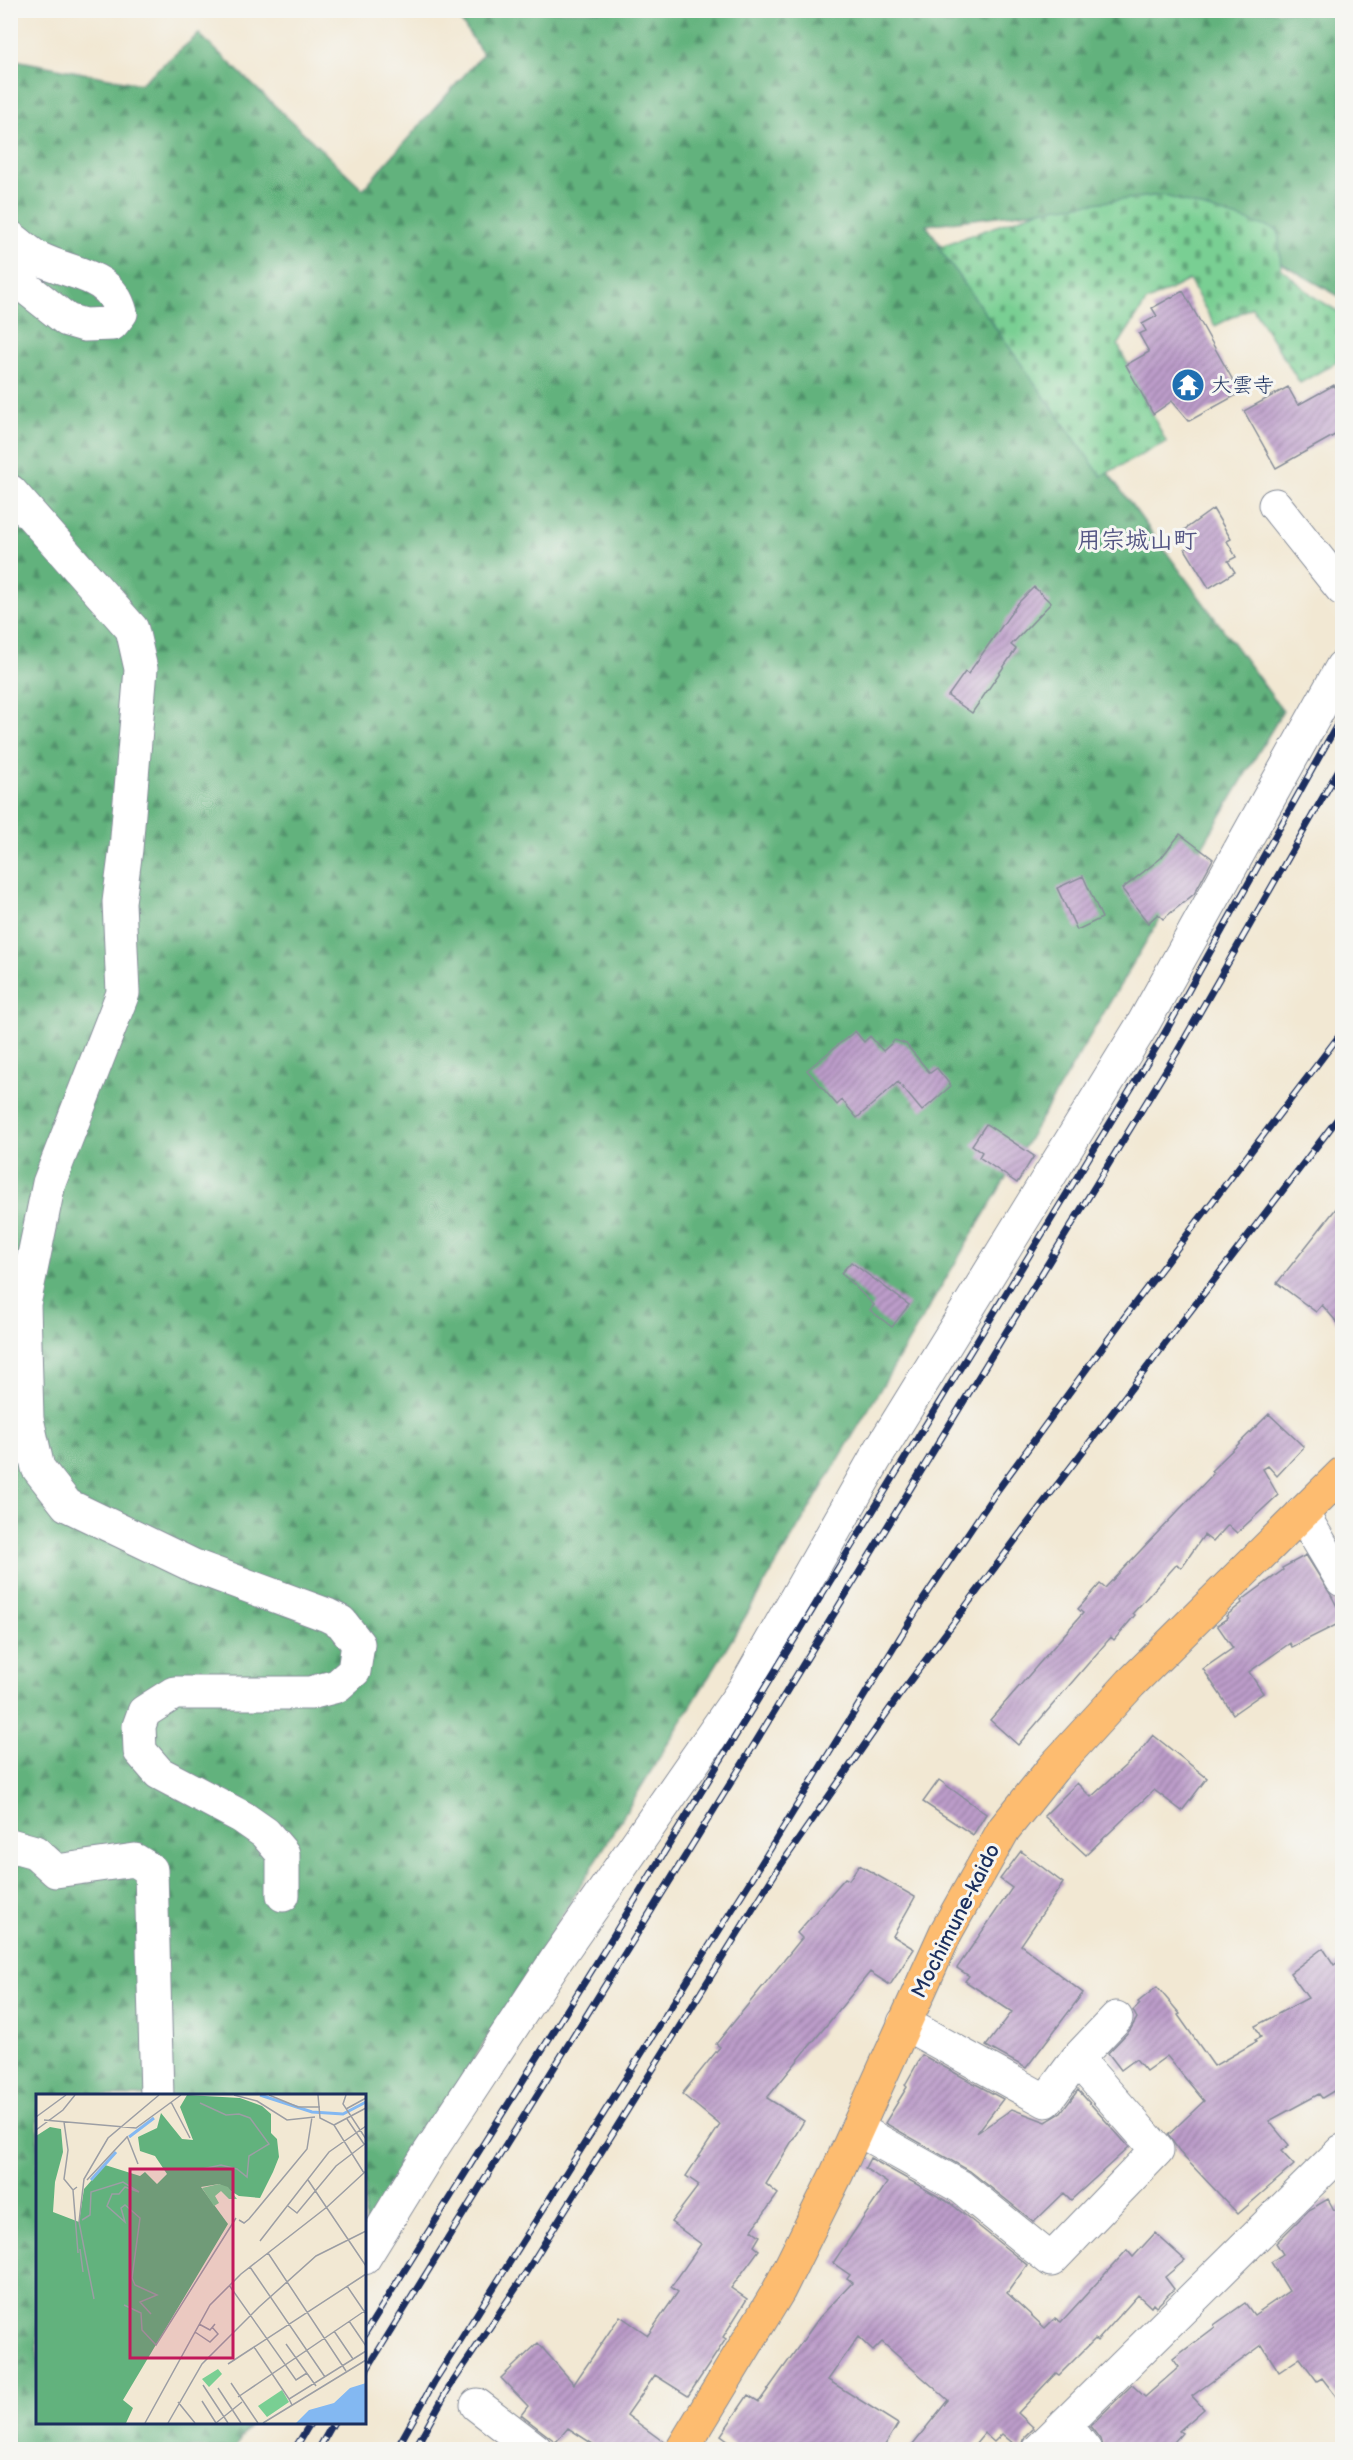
<svg xmlns="http://www.w3.org/2000/svg" width="1353" height="2460" font-family="'Balsamiq Sans','Klee One',sans-serif">
	<defs>
		<pattern id="forest-firs" width="22" height="20" patternUnits="userSpaceOnUse" patternTransform="scale(1.5)"><rect width="22" height="20" fill="#62b27d"/><path d="M5 1l3.5 6h-7zM16 11l3.5 6h-7z" fill="#50916a"/></pattern>
		<pattern id="cemetery-stones" width="16" height="16" patternUnits="userSpaceOnUse" patternTransform="scale(1.5)"><rect width="16" height="16" fill="#79cf93"/><path d="M2 7V4a2 2 0 0 1 4 0v3zM10 15v-3a2 2 0 0 1 4 0v3z" fill="#62a87b"/></pattern>
		<pattern id="building-hatch" width="6" height="6" patternUnits="userSpaceOnUse" patternTransform="scale(1.5)"><rect width="6" height="6" fill="#bc9cc9"/><path d="M-1 1l2-2M0 6l6-6M5 7l2-2" fill="none" stroke="#9880a6"/></pattern>
	</defs>
	<rect width="100%" height="100%" fill="#f6f6f2"/>
	<filter id="ink" filterUnits="userSpaceOnUse"><feTurbulence type="fractalNoise" baseFrequency=".0167" numOctaves="2"/><feDisplacementMap in="SourceGraphic" scale="12" xChannelSelector="R" yChannelSelector="G"/><feConvolveMatrix kernelMatrix="1 2 1 2 8 2 1 2 1" color-interpolation-filters="sRGB"/></filter>
	<filter id="wash" filterUnits="userSpaceOnUse"><feTurbulence type="fractalNoise" baseFrequency=".008" numOctaves="4" result="noise"/><feDisplacementMap in="SourceGraphic" scale="24" xChannelSelector="R" yChannelSelector="G"/><feGaussianBlur stdDeviation="1.35" result="paint"/><feColorMatrix in="noise" values="0 0 0 0 0 0 0 0 0 0 0 0 0 0 0 0 0 1.4 0 .05"/><feComposite in="paint" operator="in"/></filter>
	<g filter="url(#wash)">
		<rect width="100%" height="100%" fill="#f2e8d3"/>
		<!-- forest -->
		<path fill="url(#forest-firs)" stroke="#3e706e" stroke-width="1.5" d="M 454,11 L 1342,11 L 1342,298 L 1162,195 L 926,225 L 1283,711 L 732,1639 L 365,2237 L 364,2096 L 38,2096 L 38,2422 L 251,2423 L 234,2449 L 11,2449 L 10,59 L 140,84 L 199,34 L 363,189 L 483,54 Z"/>
		<!-- cemetery -->
		<path fill="url(#cemetery-stones)" stroke="#4a7f78" stroke-width="1.5" d="M 1162,195 L 1278,230 L 1281,268 L 1314,297 L 1342,314 L 1342,359 L 1300,383 L 1252,307 L 1215,326 L 1189,280 L 1146,302 L 1118,345 L 1166,442 L 1101,476 L 938,247 L 1044,209 Z"/>
		<g id="blocks">
			<!-- building -->
			<path fill="url(#building-hatch)" d="M 1183,291 L 1240,393 L 1189,421 L 1172,401 L 1153,414 L 1126,365 L 1149,352 L 1139,334 L 1146,331 L 1142,324 L 1157,316 L 1152,308 Z
				M 1334,385 L 1342,399 L 1342,431 L 1276,468 L 1244,411 L 1288,387 L 1298,405 Z
				M 1213,509 L 1231,539 L 1227,541 L 1236,557 L 1228,561 L 1235,572 L 1209,588 L 1185,549 L 1194,544 L 1184,530 Z
				M 1034,587 L 1051,603 L 1011,645 L 1016,649 L 972,713 L 948,696 L 965,672 L 968,674 L 1018,603 Z
				M 1180,834 L 1213,859 L 1194,894 L 1163,919 L 1158,914 L 1148,923 L 1122,889 L 1161,858 Z
				M 1083,876 L 1102,918 L 1077,930 L 1057,888 Z
				M 855,1031 L 864,1042 L 870,1036 L 883,1051 L 895,1040 L 906,1044 L 930,1073 L 937,1068 L 951,1086 L 922,1111 L 898,1082 L 857,1118 L 842,1100 L 837,1105 L 807,1070 Z
				M 986,1124 L 1034,1156 L 1017,1183 L 979,1157 L 982,1152 L 972,1145 Z
				M 1342,1201 L 1342,1328 L 1322,1305 L 1316,1312 L 1277,1283 Z
				M 851,1262 L 909,1305 L 892,1327 L 870,1310 L 874,1305 L 841,1273 Z
				M 1269,1414 L 1304,1447 L 1277,1476 L 1268,1466 L 1263,1469 L 1278,1495 L 1237,1533 L 1228,1525 L 1213,1542 L 1204,1535 L 1181,1568 L 1177,1564 L 1133,1613 L 1135,1615 L 1114,1640 L 1111,1637 L 1018,1745 L 990,1720 L 1083,1613 L 1078,1609 L 1100,1584 L 1105,1588 L 1214,1473 L 1211,1471 Z
				M 1306,1555 L 1331,1595 L 1342,1616 L 1342,1622 L 1292,1647 L 1290,1643 L 1249,1672 L 1263,1693 L 1233,1714 L 1203,1669 L 1233,1648 L 1217,1625 L 1228,1618 L 1226,1616 L 1242,1603 L 1241,1601 L 1283,1570 L 1282,1568 Z
				M 1153,1735 L 1207,1778 L 1182,1811 L 1154,1790 L 1086,1855 L 1044,1816 L 1077,1783 L 1091,1797 L 1137,1755 Z
				M 939,1780 L 986,1814 L 973,1835 L 923,1802 Z
				M 1021,1851 L 1063,1883 L 1021,1945 L 1083,1993 L 1026,2068 L 986,2046 L 1012,2012 L 965,1981 L 969,1976 L 957,1968 L 1012,1888 L 1000,1879 Z
				M 859,1865 L 915,1897 L 893,1936 L 914,1949 L 890,1985 L 870,1972 L 767,2098 L 804,2121 L 766,2184 L 778,2194 L 752,2230 L 760,2236 L 754,2246 L 759,2250 L 731,2288 L 747,2299 L 723,2337 L 726,2339 L 688,2396 L 655,2375 L 627,2415 L 665,2443 L 663,2450 L 602,2450 L 568,2428 L 556,2442 L 521,2415 L 528,2406 L 501,2378 L 538,2343 L 574,2384 L 620,2316 L 648,2335 L 678,2292 L 671,2287 L 701,2244 L 671,2222 L 699,2185 L 686,2176 L 720,2125 L 682,2094 L 720,2047 L 716,2044 L 802,1938 L 797,1933 L 845,1878 L 849,1880 Z
				M 1323,1948 L 1334,1965 L 1342,1959 L 1342,2086 L 1322,2098 L 1319,2094 L 1269,2121 L 1289,2145 L 1281,2151 L 1294,2165 L 1238,2214 L 1183,2156 L 1168,2135 L 1204,2101 L 1167,2056 L 1146,2071 L 1136,2059 L 1121,2070 L 1108,2053 L 1130,2030 L 1137,2018 L 1133,2011 L 1140,2004 L 1138,2002 L 1157,1987 L 1180,2014 L 1178,2015 L 1214,2066 L 1256,2042 L 1255,2040 L 1261,2037 L 1255,2026 L 1308,1998 L 1290,1973 Z
				M 922,2055 L 1003,2099 L 977,2133 L 1012,2109 L 1046,2122 L 1061,2113 L 1078,2090 L 1129,2147 L 1071,2200 L 1064,2193 L 1034,2222 L 970,2171 L 885,2123 L 907,2087 L 905,2085 Z
				M 870,2158 L 950,2203 L 1027,2265 L 1007,2293 L 1045,2328 L 1055,2318 L 1061,2322 L 1127,2250 L 1133,2257 L 1155,2233 L 1185,2260 L 1165,2277 L 1174,2289 L 1156,2307 L 1153,2304 L 1151,2307 L 1138,2295 L 1097,2341 L 1095,2339 L 1059,2375 L 1056,2373 L 1018,2413 L 1034,2428 L 1025,2437 L 1021,2450 L 1002,2434 L 994,2442 L 984,2433 L 970,2450 L 908,2450 L 948,2400 L 882,2342 L 873,2351 L 858,2337 L 828,2380 L 898,2424 L 882,2450 L 741,2450 L 721,2435 L 748,2395 L 759,2402 L 819,2318 L 852,2283 L 847,2279 L 850,2275 L 833,2263 L 887,2183 L 865,2168 Z
				M 1328,2199 L 1334,2210 L 1342,2205 L 1342,2404 L 1322,2378 L 1317,2381 L 1300,2358 L 1279,2372 L 1262,2345 L 1192,2396 L 1204,2409 L 1179,2431 L 1182,2433 L 1167,2450 L 1103,2450 L 1100,2439 L 1090,2426 L 1132,2385 L 1145,2397 L 1179,2367 L 1173,2359 L 1215,2327 L 1214,2325 L 1245,2303 L 1254,2315 L 1289,2291 L 1271,2262 L 1283,2254 L 1276,2243 L 1309,2210 Z"/>
		</g>
	</g>
	<g filter="url(#ink)">
		<use href="#blocks" fill-opacity="0" stroke="#868c98" stroke-width="1.5"/>
		<g fill="none" stroke-linecap="round" stroke-linejoin="round">
			<defs>
				<path id="minor" d="M 10,237 C 20,244 30,254 40,259 C 72,275 111,273 121,313 L 112,324 L 84,325 L 67,320 L 10,275
					M 10,491 L 132,629 L 141,669 L 126,849 L 119,902 L 123,993 L 49,1183 L 24,1304 L 27,1419 L 38,1468 L 67,1505 L 194,1566 L 327,1615 L 341,1622 L 358,1644 L 354,1671 L 337,1686 L 310,1693 L 174,1693 L 144,1712 L 139,1726 L 140,1751 L 159,1773 L 242,1817 L 265,1833 L 283,1854 L 283,1895
					M 1275,505 L 1342,589
					M 1302,1513 L 1342,1580
					M 10,1845 L 35,1852 L 56,1871 L 135,1860 L 151,1870 L 157,2096
					M 904,2023 L 1046,2101 L 1077,2059 L 1116,2018
					M 857,2129 L 961,2187 L 1051,2260 L 1157,2150 L 1077,2059
					M 364,2258 L 427,2156 L 556,1960 L 745,1688 L 875,1459 L 1143,1024 L 1342,667
					M 477,2405 L 536,2450
					M 1065,2424 L 1085,2450
					M 1039,2450 L 1342,2151"/>
				<path id="major" d="M 682,2450 L 779,2290 L 837,2173 L 946,1932 L 1004,1829 L 1053,1768 L 1131,1683 L 1342,1474"/>
			</defs>
			<!-- minor casing -->
			<use href="#minor" stroke="#868c98" stroke-width="35"/>
			<!-- major casing -->
			<use href="#major" stroke="#868c98" stroke-width="35"/>
			<!-- minor -->
			<use href="#minor" stroke="#fff" stroke-width="33"/>
			<!-- major -->
			<use href="#major" stroke="#fdbc70" stroke-width="33"/>
			<defs>
				<path id="rail" d="M 364,2335 L 607,1946 L 1162,1038 L 1342,716
					M 364,2374 L 738,1771 L 1177,1052 L 1342,764
					M 294,2450 L 311,2422
					M 318,2450 L 334,2422
					M 396,2450 L 434,2382 L 761,1864 L 923,1600 L 994,1495 L 1126,1315 L 1342,1032
					M 414,2450 L 447,2391 L 520,2282 L 776,1872 L 898,1697 L 1031,1519 L 1342,1113"/>
			</defs>
			<!-- rail casing -->
			<use href="#rail" stroke="#1b2f5e" stroke-width="7"/>
			<!-- rail -->
			<use href="#rail" stroke="#f6f6f2" stroke-width="4.5" stroke-dasharray="14" stroke-linecap="butt"/>
		</g>
	</g>
	<!-- icons -->
	<defs>
		<symbol id="temple-disc" viewBox="-11 -11 22 22"><circle r="9.5" fill="#1f6fb2" stroke="#f6f6f2"/><path d="M0-6L5-2H3V0L6.5 2.5H4V6H1.5V3h-3V6H-4V2.5H-6.5L-3 0V-2H-5Z" fill="#fff"/></symbol>
	</defs>
	<g fill-rule="evenodd">
		<use href="#temple-disc" x="1169" y="366" width="38" height="38"/>
	</g>
	<g text-anchor="middle" dominant-baseline="central" stroke-width="6" stroke-linejoin="round" paint-order="stroke">
		<!-- poi labels -->
		<g font-size="21" fill="#1b2f5e" stroke="#f6f6f2" text-anchor="start">
			<text x="1211" y="385">大雲寺</text>
		</g>
		<!-- street labels -->
		<g font-size="21" fill="#1b2f5e" stroke="#f6f6f2">
			<text transform="translate(956 1921) rotate(-63)">Mochimune-kaido</text>
		</g>
		<!-- quarter labels -->
		<g font-size="24" font-weight="bold" fill="#535583" stroke="#f6f6f2">
			<text x="1137" y="540">用宗城山町</text>
		</g>
	</g>
	<!-- overview -->
	<g transform="translate(36 2094)">
		<rect width="330" height="330" fill="#f2e8d3"/>
		<path d="M 151,1 L 204,4 L 226,12 L 235,20 L 235,39 L 241,45 L 243,63 L 237,78 L 224,104 L 203,102 L 183,90 L 165,93 L 192,130 L 87,306 L 97,314 L 90,329 L 0,329 L 0,42 L 14,33 L 25,35 L 27,58 L 19,88 L 17,118 L 43,128 L 48,95 L 69,71 L 104,82 L 109,78 L 121,90 L 131,80 L 119,62 L 104,57 L 102,43 L 121,34 L 125,19 L 146,45 L 157,46 L 144,13 Z" fill="#62b27d"/>
		<path d="M 183,90 L 192,93 L 201,105 L 193,105 L 185,97 L 179,102 L 183,109 L 178,112 L 166,94 ZM 182,275 L 186,280 L 173,293 L 166,285 Z" fill="#79cf93"/>
		<path d="M 246,296 L 253,308 L 231,323 L 222,312 Z" fill="#79cf93"/>
		<path d="M 330,289 L 330,329 L 260,329 L 273,316 L 298,309 L 314,294 Z" fill="#83b8f2"/>
		<path fill="none" stroke="#83b8f2" stroke-width="3" d="M 224,1 L 276,18 L 307,20 L 330,8M 93,43 L 118,24M 55,86 L 80,58"/>
		<path fill="none" stroke="#9c9ea4" stroke-width="1.5" d="M 198,1 L 221,7 L 251,26 L 279,23M 233,1 L 262,13 L 284,13M 282,1 L 284,24 L 298,31 L 328,79M 310,1 L 307,10 L 330,45M 135,8 L 154,44M 164,9 L 190,21 L 203,20 L 214,24 L 233,50 L 213,62 L 211,83 L 201,75 L 185,71 L 166,75M 310,15 L 330,4M 0,23 L 30,1M 311,25 L 328,50M 8,26 L 100,34 L 145,1M 28,28 L 32,56 L 28,85 L 37,96 L 41,93M 298,31 L 330,14M 0,36 L 27,16 L 39,1M 91,42 L 102,70M 51,86 L 91,43M 272,86 L 330,172M 37,96 L 42,159M 252,112 L 261,119 L 300,72 L 330,49M 46,126 L 54,121 L 55,98 L 87,88 L 103,98 L 89,93 L 83,100 L 76,100 L 71,112 L 89,128 L 85,114 L 89,111 L 104,124 L 96,184 L 99,191 L 121,201 L 104,208 L 115,220M 203,126 L 208,129 L 213,125 L 271,55 L 276,23M 224,147 L 293,58 L 330,32M 44,155 L 47,178M 232,159 L 310,277M 214,173 L 289,283M 193,191 L 260,286 L 271,279M 311,192 L 330,220M 58,205 L 43,128 L 48,85 L 72,44 L 123,1M 88,211 L 105,219 L 106,236 L 120,251 L 200,124M 313,227 L 330,252M 163,230 L 174,236 L 179,230M 298,237 L 317,265M 159,238 L 174,248 L 182,240 L 176,233M 250,250 L 280,292M 218,253 L 253,305M 192,270 L 330,180M 195,289 L 222,329M 167,291 L 192,329M 182,294 L 205,329M 202,303 L 330,216M 166,307 L 180,329M 142,308 L 159,329M 256,311 L 253,305 L 330,257M 109,329 L 174,211 L 205,180 L 291,113 L 330,77M 132,329 L 166,270 L 223,213 L 280,162 L 330,137M 180,329 L 206,308M 227,329 L 330,266"/>
		<path fill="#c2185b" fill-opacity="0.15" stroke="#c2185b" stroke-width="3" d="M 94,75 L 197,75 L 197,264 L 94,264 Z"/>
		<rect width="330" height="330" fill="none" stroke="#1b2f5e" stroke-width="3"/>
	</g>
	<!-- margin -->
	<rect width="1353" height="2460" fill="none" stroke="#f6f6f2" stroke-width="36"/>
</svg>
